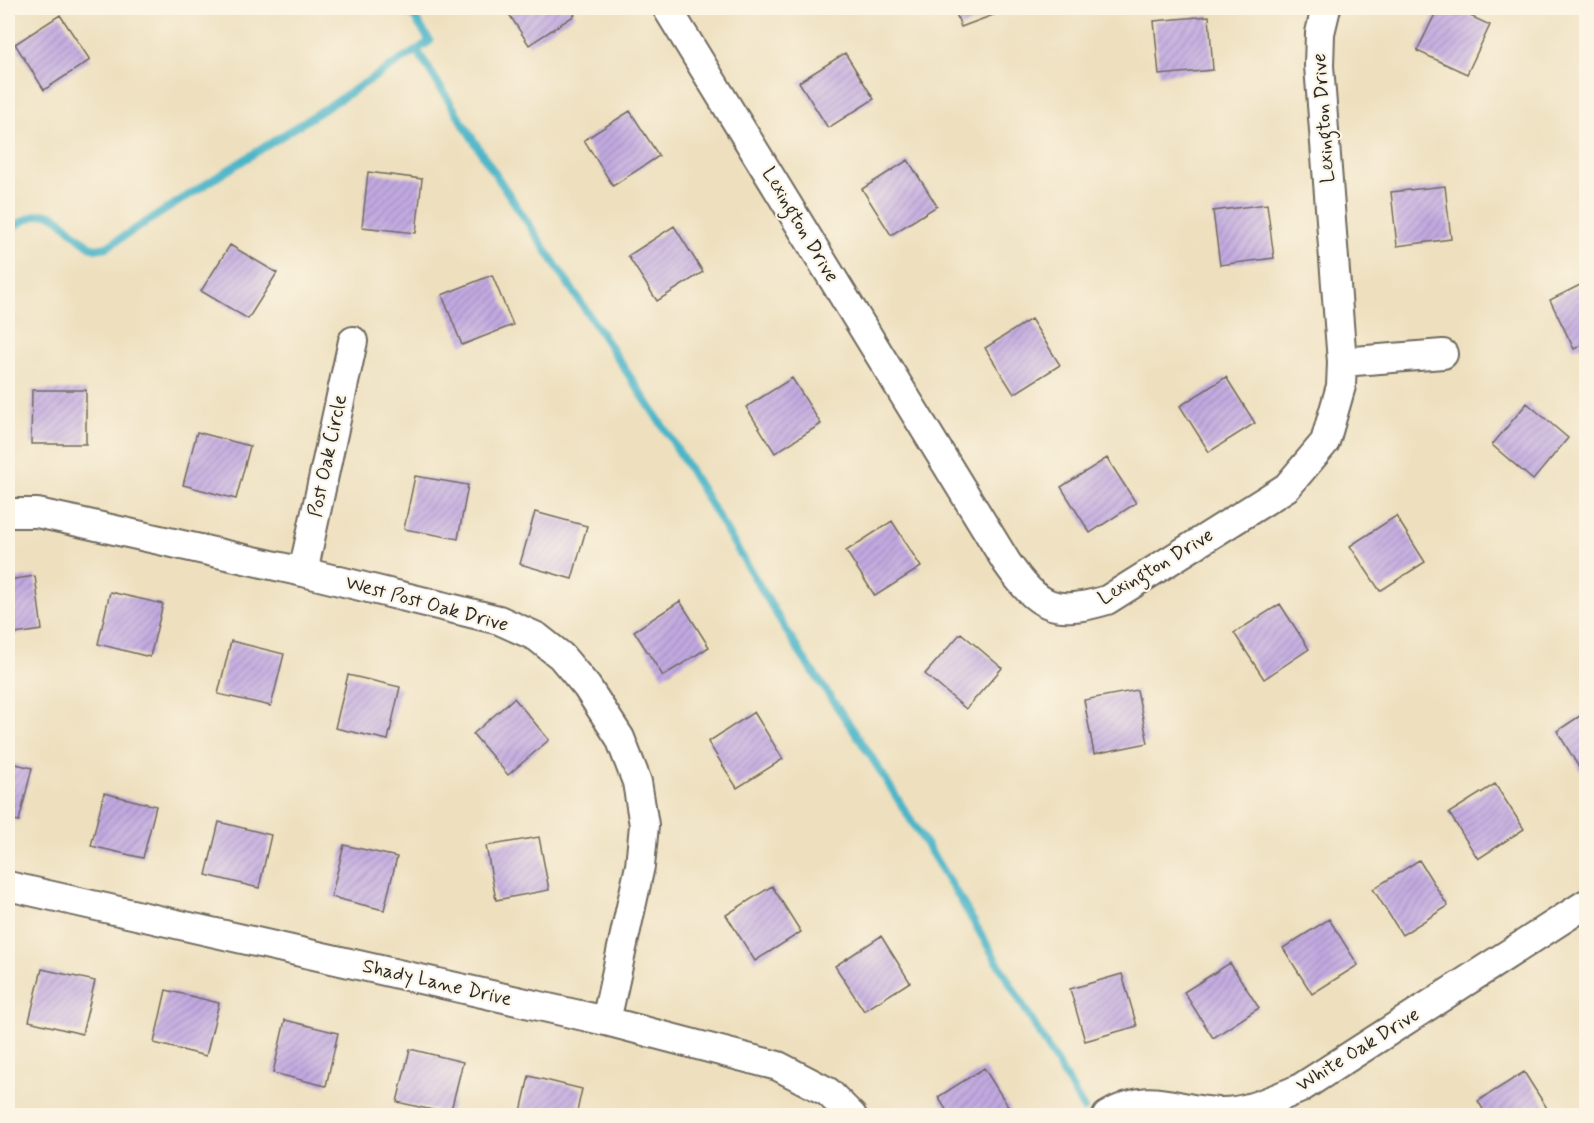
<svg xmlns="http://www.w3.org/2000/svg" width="1594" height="1123" font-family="Mynerve,sans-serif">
	<defs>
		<pattern id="building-hatch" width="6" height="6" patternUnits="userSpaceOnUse" patternTransform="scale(1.5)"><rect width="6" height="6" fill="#c2aae1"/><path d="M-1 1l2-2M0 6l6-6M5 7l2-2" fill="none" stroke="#9e8bb7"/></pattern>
	</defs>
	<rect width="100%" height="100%" fill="#fcf5e5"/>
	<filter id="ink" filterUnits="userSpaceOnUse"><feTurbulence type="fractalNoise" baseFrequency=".0167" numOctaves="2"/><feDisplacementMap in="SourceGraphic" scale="12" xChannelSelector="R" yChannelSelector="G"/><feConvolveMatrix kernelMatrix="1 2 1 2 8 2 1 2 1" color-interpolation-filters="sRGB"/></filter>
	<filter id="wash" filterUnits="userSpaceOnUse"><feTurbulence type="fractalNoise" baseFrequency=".008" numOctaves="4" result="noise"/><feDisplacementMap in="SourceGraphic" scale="24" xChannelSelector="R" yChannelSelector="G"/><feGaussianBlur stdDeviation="1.35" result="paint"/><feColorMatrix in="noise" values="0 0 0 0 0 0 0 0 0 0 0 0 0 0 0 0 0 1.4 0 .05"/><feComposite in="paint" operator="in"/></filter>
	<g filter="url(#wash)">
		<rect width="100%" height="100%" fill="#eee0bf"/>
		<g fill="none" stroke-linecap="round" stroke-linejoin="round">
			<!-- stream -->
			<path stroke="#4bb5c8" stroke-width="8" d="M 408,8 L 430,41 L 417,50 L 486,160 L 670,437 L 800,653 L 869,753 L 959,897 L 1084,1109
				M 8,230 C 63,195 53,225 95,249 L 107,247 L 417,50"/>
		</g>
		<g id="blocks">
			<!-- building -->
			<path fill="url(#building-hatch)" d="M 505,8 L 570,8 L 575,15 L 529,45 Z
				M 954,8 L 1012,8 L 961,27 Z
				M 1438,8 L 1453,8 L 1490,25 L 1467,74 L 1417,51 Z
				M 60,15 L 90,60 L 44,90 L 15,44 Z
				M 1209,16 L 1213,70 L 1159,75 L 1154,21 Z
				M 845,53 L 874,99 L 828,128 L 799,82 Z
				M 630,111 L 659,156 L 613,186 L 584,140 Z
				M 908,160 L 937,206 L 891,235 L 862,189 Z
				M 368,172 L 422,179 L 416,233 L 362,227 Z
				M 1445,186 L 1451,239 L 1397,246 L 1391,192 Z
				M 1267,204 L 1274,258 L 1220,265 L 1213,211 Z
				M 674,226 L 703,272 L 657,301 L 628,256 Z
				M 230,245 L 277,273 L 248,319 L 201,291 Z
				M 492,275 L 513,325 L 462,345 L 442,295 Z
				M 1586,282 L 1586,343 L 1574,349 L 1550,300 Z
				M 1031,319 L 1060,365 L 1014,394 L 985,348 Z
				M 1226,377 L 1255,423 L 1209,452 L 1180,406 Z
				M 792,378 L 821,424 L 775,453 L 746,407 Z
				M 32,390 L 86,390 L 86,444 L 31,444 Z
				M 1527,403 L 1568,438 L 1533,480 L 1492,445 Z
				M 197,432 L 250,446 L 236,499 L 183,485 Z
				M 1107,458 L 1136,503 L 1090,533 L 1061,487 Z
				M 415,476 L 468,485 L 458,539 L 404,529 Z
				M 535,512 L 587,526 L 572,579 L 520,564 Z
				M 1396,516 L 1425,562 L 1380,591 L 1350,546 Z
				M 892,521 L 921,567 L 875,596 L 846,551 Z
				M 35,576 L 42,630 L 8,635 L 8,580 Z
				M 110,592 L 163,604 L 150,657 L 98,644 Z
				M 680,601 L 709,647 L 663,676 L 634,631 Z
				M 1280,604 L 1309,649 L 1264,679 L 1234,633 Z
				M 961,633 L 1002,668 L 966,709 L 925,674 Z
				M 231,641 L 284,654 L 271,706 L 218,694 Z
				M 348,675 L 400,687 L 388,740 L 335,728 Z
				M 1137,690 L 1148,743 L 1094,754 L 1084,700 Z
				M 514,698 L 549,740 L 508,775 L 473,734 Z
				M 754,712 L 783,759 L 737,788 L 708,742 Z
				M 1586,712 L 1586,779 L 1557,731 Z
				M 8,762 L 32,768 L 19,821 L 8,819 Z
				M 1495,784 L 1524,829 L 1478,859 L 1449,813 Z
				M 104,793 L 156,806 L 143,858 L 91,846 Z
				M 219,822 L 271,835 L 259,888 L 206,875 Z
				M 539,837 L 549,890 L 496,900 L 486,846 Z
				M 344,845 L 397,857 L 384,910 L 331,897 Z
				M 1419,860 L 1448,906 L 1402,935 L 1373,889 Z
				M 772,886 L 801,932 L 755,961 L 726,915 Z
				M 1329,919 L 1358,965 L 1312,994 L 1283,948 Z
				M 881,936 L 910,982 L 864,1011 L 835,966 Z
				M 1230,963 L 1259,1008 L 1213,1038 L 1184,992 Z
				M 42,969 L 95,981 L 82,1034 L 29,1021 Z
				M 1122,974 L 1137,1026 L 1085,1041 L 1070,989 Z
				M 166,990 L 219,1003 L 206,1056 L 154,1043 Z
				M 285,1020 L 338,1033 L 326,1086 L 273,1073 Z
				M 410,1049 L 463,1062 L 450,1114 L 397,1102 Z
				M 984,1068 L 1013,1114 L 950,1116 L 938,1097 Z
				M 1524,1072 L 1552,1116 L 1487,1116 L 1478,1101 Z
				M 529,1076 L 582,1089 L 576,1116 L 520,1116 Z"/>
		</g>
	</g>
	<g filter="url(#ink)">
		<use href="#blocks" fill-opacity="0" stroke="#6f6a5f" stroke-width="1.5"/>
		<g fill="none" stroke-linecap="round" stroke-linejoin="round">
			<defs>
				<path id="minor" d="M 667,8 L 1007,563 C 1038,607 1054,616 1107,600 L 1287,487 L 1325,442 L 1341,386 L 1342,362 L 1319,66 L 1320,33 L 1326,8
					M 1342,362 L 1443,354
					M 8,513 L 37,513 L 79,522 L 303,572 L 499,620 L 537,637 L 561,656 L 587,687 L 620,738 L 637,782 L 644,825 L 640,866 L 606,1021
					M 303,572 L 353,341
					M 8,886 L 606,1021 L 778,1066 L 828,1092 L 852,1116
					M 1107,1116 C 1154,1088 1172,1111 1219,1112 C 1246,1113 1274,1099 1299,1089 L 1586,904"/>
			</defs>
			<!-- minor casing -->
			<use href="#minor" stroke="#6f6a5f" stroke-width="32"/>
			<!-- minor -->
			<use href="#minor" stroke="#fff" stroke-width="28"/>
		</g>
	</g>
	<g text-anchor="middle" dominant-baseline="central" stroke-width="4.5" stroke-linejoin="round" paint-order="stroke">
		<!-- street labels -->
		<g font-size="20" fill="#2b2b2b" stroke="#fcf5e5">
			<text transform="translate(1324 118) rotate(-94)">Lexington Drive</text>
			<text transform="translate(800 225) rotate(59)">Lexington Drive</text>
			<text transform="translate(328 456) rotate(-78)">Post Oak Circle</text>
			<text transform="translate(1156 567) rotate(-31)">Lexington Drive</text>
			<text transform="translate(427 604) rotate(15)">West Post Oak Drive</text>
			<text transform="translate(437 983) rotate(13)">Shady Lane Drive</text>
			<text transform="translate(1358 1050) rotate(-32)">White Oak Drive</text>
		</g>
	</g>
	<!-- margin -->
	<rect width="1594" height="1123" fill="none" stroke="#fcf5e5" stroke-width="30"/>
</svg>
